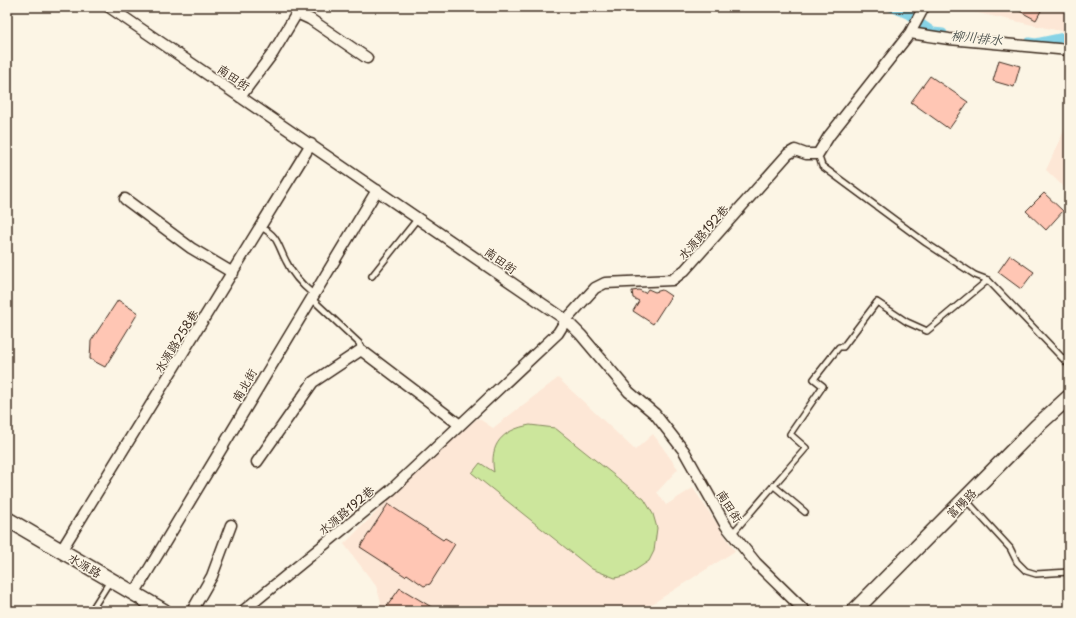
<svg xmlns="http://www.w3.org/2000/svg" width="1076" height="618" font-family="'Playpen Sans','LXGW WenKai TC',sans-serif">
	<rect width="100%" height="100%" fill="#fcf5e5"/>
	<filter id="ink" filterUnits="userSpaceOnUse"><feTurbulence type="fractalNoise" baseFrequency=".025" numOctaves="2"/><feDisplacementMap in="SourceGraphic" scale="8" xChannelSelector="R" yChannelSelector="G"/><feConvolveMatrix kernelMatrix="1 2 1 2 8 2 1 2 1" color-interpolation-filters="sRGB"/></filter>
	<g filter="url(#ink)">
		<!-- built -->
		<path fill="#fde7d6" d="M 950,7 L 1069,7 L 1069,14 L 1065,32 Z
			M 1069,120 L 1069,192 L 1046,170 Z
			M 558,378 L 635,450 L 653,434 L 678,469 L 657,492 L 666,505 L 693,488 L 735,551 L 641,611 L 377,611 L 381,602 L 376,586 L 344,544 L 433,456 L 478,418 L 493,428 Z"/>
		<!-- green -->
		<path fill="#cce69c" stroke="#84885d" d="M 530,425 L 555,428 L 644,499 L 653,514 L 657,528 L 654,551 L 649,561 L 628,575 L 615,578 L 592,569 L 472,473 L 480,463 L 494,472 C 489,444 502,430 530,425 Z"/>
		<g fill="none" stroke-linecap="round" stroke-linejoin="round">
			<!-- canal -->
			<path stroke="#87d3e6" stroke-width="9" d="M 891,7 L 909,15 L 933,32 L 943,33
				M 1029,42 L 1036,43 L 1069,36"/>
		</g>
		<!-- building -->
		<path fill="#ffc6b4" stroke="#3b2a1e" d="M 1012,7 L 1043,7 L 1036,20 Z
			M 999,60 L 1020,66 L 1014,87 L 993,81 Z
			M 930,76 L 968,102 L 949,129 L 911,102 Z
			M 1044,193 L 1063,211 L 1046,230 L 1026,211 Z
			M 1010,255 L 1034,272 L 1021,289 L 998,272 Z
			M 648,289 L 655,292 L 662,290 L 671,296 L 653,324 L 633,311 L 639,301 L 633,298 L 632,291 L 639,290 L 645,293 Z
			M 118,300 L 138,313 L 105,367 L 90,359 L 91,341 Z
			M 388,504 L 443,540 L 445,538 L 455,544 L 430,584 L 424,586 L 407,574 L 405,576 L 360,547 Z
			M 400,588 L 438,611 L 389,611 L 385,609 Z"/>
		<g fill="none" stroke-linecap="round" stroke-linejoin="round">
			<defs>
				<path id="lane" d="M 818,154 L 822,166 L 926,243 L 975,275 L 988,280 L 1069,365
					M 261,227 C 279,237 277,244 286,261 C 292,274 302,285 313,294
					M 372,276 L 418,218
					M 311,298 L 359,343 L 361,350
					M 774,486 L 805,512
					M 966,500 L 1010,548 L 1017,562 L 1026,571 L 1036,574 L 1069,572
					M 732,534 L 806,448 L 790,434 L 823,386 L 814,379 L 839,347 L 843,347 L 877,302 L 907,322 L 927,331 L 988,280
					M 91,611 L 110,581"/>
				<path id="street" d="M 109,7 L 566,320 L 581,335 L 629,392 L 655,414 L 684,451 L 726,526 L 756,563 L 805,611
					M 297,13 L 310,19 L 367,58
					M 910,33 L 949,39 L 1069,50
					M 240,97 L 273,53 L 297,13 L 295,7
					M 125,199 L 191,248 L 233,273
					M 257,462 L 313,382 L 361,350 L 460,425
					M 61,551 L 311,144
					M 134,594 L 377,190
					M 192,611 L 212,576 L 231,525
					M 243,611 L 391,490 L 558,333 L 566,320 L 595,288 L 605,283 L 672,280 L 685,270 L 788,154 L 795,150 L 806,154 L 818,154 L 829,136 L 910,33 L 924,7"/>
				<path id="secondary" d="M 7,519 L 164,611
					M 854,611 L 1037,426 L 1069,397"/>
			</defs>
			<!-- lane casing -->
			<use href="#lane" stroke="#3b2a1e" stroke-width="8"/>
			<!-- street casing -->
			<use href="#street" stroke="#3b2a1e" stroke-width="13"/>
			<!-- secondary casing -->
			<use href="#secondary" stroke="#3b2a1e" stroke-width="17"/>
			<!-- lane -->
			<use href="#lane" stroke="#fcf5e5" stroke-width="5"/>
			<!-- street -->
			<use href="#street" stroke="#fcf5e5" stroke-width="10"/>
			<!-- secondary -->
			<use href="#secondary" stroke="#fcf5e5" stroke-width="14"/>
		</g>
	</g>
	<g text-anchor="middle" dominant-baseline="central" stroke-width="3" stroke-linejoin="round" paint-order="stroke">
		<!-- street labels -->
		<g font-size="12" fill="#3b2a1e" stroke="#fcf5e5">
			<text transform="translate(234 77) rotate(34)">南田街</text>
			<text transform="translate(703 232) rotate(-48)">水源路192巷</text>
			<text transform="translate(501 260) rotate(35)">南田街</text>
			<text transform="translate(176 341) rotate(-58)">水源路258巷</text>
			<text transform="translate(244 385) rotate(-60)">南北街</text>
			<text transform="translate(961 503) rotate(-45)">富陽路</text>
			<text transform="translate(730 506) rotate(58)">南田街</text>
			<text transform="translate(346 510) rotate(-40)">水源路192巷</text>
			<text transform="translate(85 565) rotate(30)">水源路</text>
		</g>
		<!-- water labels -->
		<g font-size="13" font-style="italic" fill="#4e5450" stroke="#fcf5e5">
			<text transform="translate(977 37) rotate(6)">柳川排水</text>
		</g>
	</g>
	<!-- margin -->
	<rect width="1076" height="618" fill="none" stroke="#fcf5e5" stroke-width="24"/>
	<rect x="12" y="12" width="1052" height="594" fill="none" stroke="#3b2a1e" stroke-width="1.5" filter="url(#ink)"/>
</svg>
